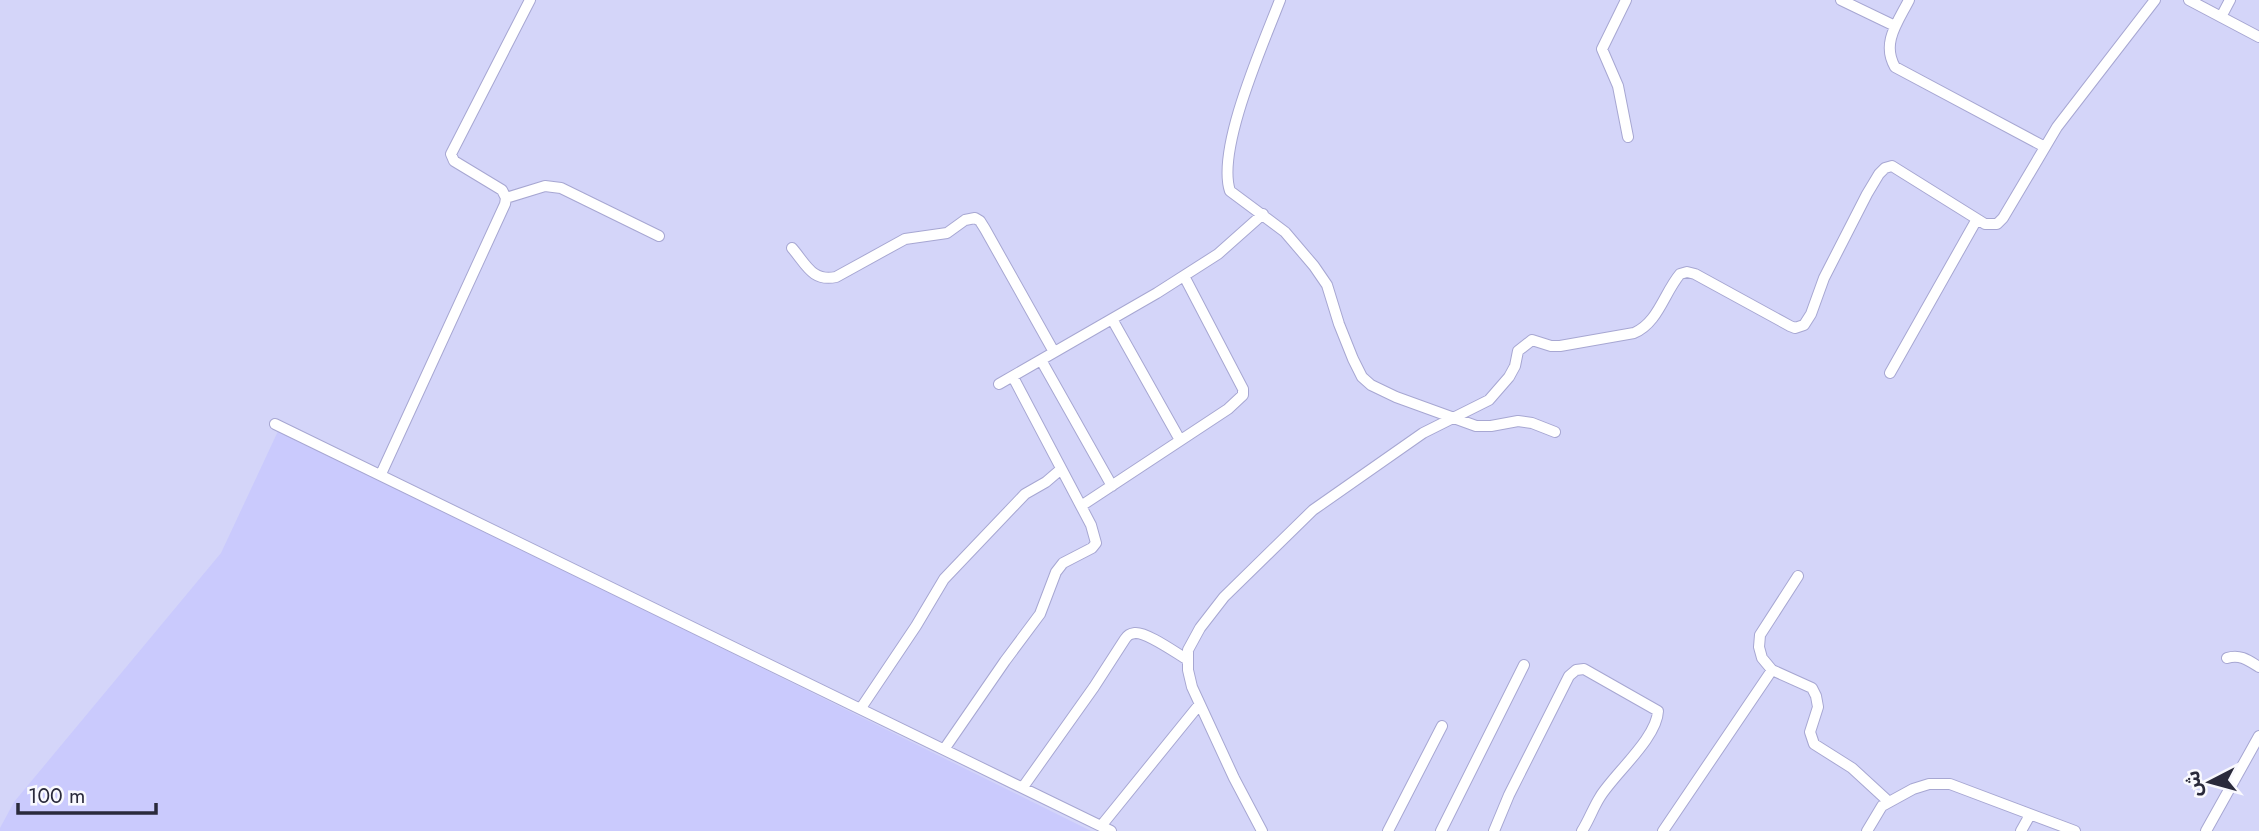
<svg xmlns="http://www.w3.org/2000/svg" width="2259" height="831" font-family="Jost,'Noto Sans Arabic',sans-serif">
	<rect width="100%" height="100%" fill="#d4d5f9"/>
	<!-- built -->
	<path fill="#cacafd" d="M 279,429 L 1091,831 L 0,831 L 0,828 L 14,802 L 221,553 Z"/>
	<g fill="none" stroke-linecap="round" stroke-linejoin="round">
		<defs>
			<path id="street" d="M 1280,0 C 1264,42 1216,149 1230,191 L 1285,232 L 1314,266 L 1327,285 L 1339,324 L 1353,359 L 1362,377 L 1371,385 L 1396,397 L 1476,426 L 1491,426 L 1518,421 L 1532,423 L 1555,432
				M 1626,0 L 1602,49 L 1618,86 L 1628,137
				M 1841,0 L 1895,26
				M 1909,0 C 1898,22 1881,43 1895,67 L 2045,147
				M 2189,0 L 2259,37
				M 2221,17 L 2230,0
				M 506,198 L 545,186 L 561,188 L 659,236
				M 792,248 C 806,264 812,282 836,277 L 905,239 L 947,233 L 965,220 L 975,218 L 980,221 L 985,229 L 1054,352
				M 1112,319 L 1180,440
				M 1041,360 L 1112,486
				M 1890,373 L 1977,219
				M 999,384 L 1157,293 L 1218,254 L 1263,214
				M 275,424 L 1111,831
				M 381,474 L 505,204 L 506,198 L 502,190 L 454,161 L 451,154 L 530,0
				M 1081,506 L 1228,409 L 1243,395 L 1243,389 L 1184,276
				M 1798,576 L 1760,635 L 1759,647 L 1762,658 L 1772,670 L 1812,688 L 1816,696 L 1818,707 L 1810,732 L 1814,744 L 1852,768 L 1889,802
				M 2227,658 C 2240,654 2248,660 2259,667
				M 861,708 L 916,626 L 944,579 L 1025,494 L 1046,482 L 1060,470
				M 945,748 L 1005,661 L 1040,614 L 1056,572 L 1063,563 L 1092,548 L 1096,543 L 1091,525 L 1013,377
				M 1023,787 L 1094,687 L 1125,639 C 1128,635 1129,634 1135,633 C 1147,632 1176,653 1188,660
				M 1101,826 L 1199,705
				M 1262,831 L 1234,778 L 1192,687 L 1188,670 L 1188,650 L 1200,628 L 1224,597 L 1313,510 L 1423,433 L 1489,400 L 1509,377 L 1515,366 L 1518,351 L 1532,340 L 1551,346 L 1560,346 L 1634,333 C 1658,323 1664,293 1680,274 L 1687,272 L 1695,274 L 1790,326 L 1795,328 L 1804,325 L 1811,314 L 1824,278 L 1867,194 L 1879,174 L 1885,168 L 1892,166 L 1985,224 L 1997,224 L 2003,218 L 2057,127 L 2155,0
				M 1388,831 L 1442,726
				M 1441,831 L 1524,665
				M 1494,831 L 1509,795 L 1569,676 L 1576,670 L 1584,669 L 1658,711 C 1657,738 1614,774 1600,797 C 1593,808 1589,820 1582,831
				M 1663,831 L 1772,670
				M 1867,831 L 1882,806 L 1913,789 L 1929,784 L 1950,784 L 2075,831
				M 2021,831 L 2030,815
				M 2206,831 L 2259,736"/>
		</defs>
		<!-- street casing -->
		<use href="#street" stroke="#a7a7d2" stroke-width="12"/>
		<!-- street -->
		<use href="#street" stroke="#fff" stroke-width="10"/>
	</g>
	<!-- north arrow -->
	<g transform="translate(2210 782) rotate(264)" stroke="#f9f9fe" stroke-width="5" paint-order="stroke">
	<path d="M0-5L12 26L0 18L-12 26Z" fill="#2a2a3b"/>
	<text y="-10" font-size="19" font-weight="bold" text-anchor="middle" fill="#2a2a3b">ش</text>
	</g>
	<!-- scale -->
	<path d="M18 803v10h138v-10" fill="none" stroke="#2a2a3b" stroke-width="3.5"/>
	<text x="28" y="803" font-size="21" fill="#2a2a3b" stroke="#f9f9fe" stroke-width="5" paint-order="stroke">100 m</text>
</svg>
